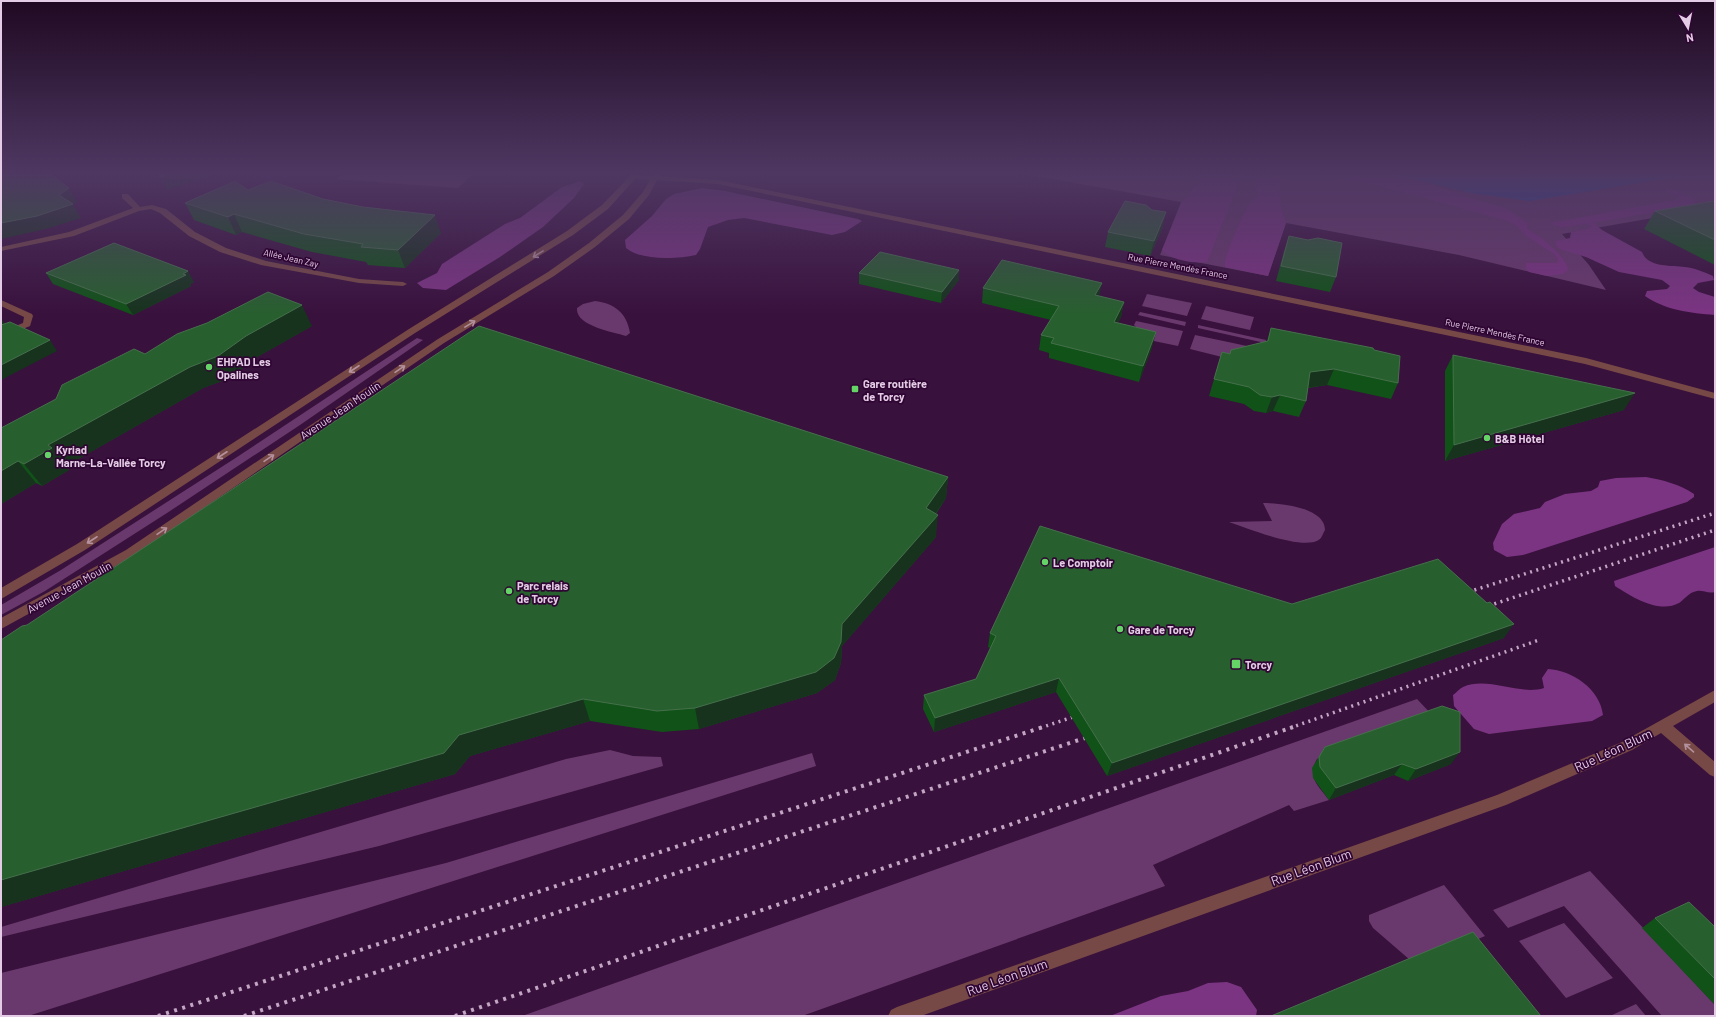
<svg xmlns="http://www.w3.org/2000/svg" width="1716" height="1017" font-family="Barlow,sans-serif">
	<rect width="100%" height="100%" fill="#39113d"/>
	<!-- green -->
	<path fill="#69396d" d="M 346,172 L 475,172 L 458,188 L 336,179 Z
		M 1015,172 L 1715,172 L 1715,207 L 1562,234 L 1589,265 L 1606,290 L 1459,255 L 1286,223 L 1268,276 L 1160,255 L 1181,202 Z
		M 1147,294 L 1192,303 L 1187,316 L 1142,306 Z
		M 595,301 C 614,303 627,313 630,333 L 626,336 C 613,332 575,326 577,308 L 583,304 Z
		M 1206,306 L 1254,317 L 1250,330 L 1201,319 Z
		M 1140,312 L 1186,322 L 1185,326 L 1138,315 Z
		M 1136,321 L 1183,331 L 1178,346 L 1149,340 L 1134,325 Z
		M 1198,325 L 1266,340 L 1265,343 L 1198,328 Z
		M 1195,335 L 1247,346 L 1246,350 L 1222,357 L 1190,349 Z
		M 417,338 L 423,340 L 300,425 L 167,513 L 45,591 L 1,615 L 1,605 L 61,570 L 234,459 Z
		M 1263,503 C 1279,503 1325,507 1325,530 C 1323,533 1322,537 1320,539 C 1305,552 1247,528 1229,522 L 1272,521 Z
		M 1417,699 L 1434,717 L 1317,759 C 1307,778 1318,785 1329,800 L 1294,811 L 1289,805 L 1153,865 L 1165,886 L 802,1016 L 522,1016 Z
		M 610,750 L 633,756 L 661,757 L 663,766 L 379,846 L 1,937 L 1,927 L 566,759 Z
		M 812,753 L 816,766 L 28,1016 L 1,1016 L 1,973 L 446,863 Z
		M 1590,871 L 1715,1005 L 1715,1016 L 1662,1016 L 1564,906 L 1508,928 L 1493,910 Z
		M 1444,885 L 1485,936 L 1417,966 L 1373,928 L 1369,921 L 1369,915 Z
		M 1564,923 L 1613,978 L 1566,998 L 1519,941 Z
		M 1636,1004 L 1646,1016 L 1610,1016 Z"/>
	<!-- forest -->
	<path fill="#7b3482" d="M 1203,172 L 1243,172 L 1207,262 C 1193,264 1171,260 1162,250 L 1182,202 L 1189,196 Z
		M 1276,172 L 1385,172 L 1426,182 L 1466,197 L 1505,208 L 1528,223 L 1527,229 C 1539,234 1567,257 1568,270 L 1563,274 L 1547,276 L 1529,272 L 1526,268 L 1526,263 L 1557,263 L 1558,259 L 1554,254 L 1526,236 L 1517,226 L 1505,220 C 1470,212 1309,160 1285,177 C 1274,185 1282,213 1286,223 L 1268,276 L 1225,267 C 1222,259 1244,213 1250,203 C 1252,200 1256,200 1259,196 L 1255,185 L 1257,179 Z
		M 580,181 L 584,184 L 574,198 L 543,227 L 500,257 L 446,290 L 423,288 L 417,283 L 437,273 L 442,264 L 505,224 L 520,218 L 562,187 Z
		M 702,188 L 725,191 L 858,219 L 862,221 L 845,232 L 832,235 L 744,218 L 728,220 L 708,227 L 700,249 L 696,255 C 677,259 642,261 626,248 L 625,240 L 652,216 L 666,199 L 674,194 Z
		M 1667,189 C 1677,190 1687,193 1695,200 L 1693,205 L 1594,223 L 1602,230 L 1642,252 C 1648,268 1672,265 1685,267 C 1695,268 1704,272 1713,276 L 1714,280 L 1698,283 L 1693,288 L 1699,292 L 1715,297 L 1715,315 C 1690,313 1665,310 1645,296 L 1647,291 L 1667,289 L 1670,286 L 1662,280 L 1619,272 L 1586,257 L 1562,250 L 1557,247 L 1555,241 L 1570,238 L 1571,232 L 1587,229 L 1592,226 C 1577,220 1568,233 1550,223 L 1681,199 L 1665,190 Z
		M 1646,477 C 1663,480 1679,484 1694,494 L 1694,497 L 1687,502 L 1523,555 L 1507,557 L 1494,550 L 1493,543 L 1502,524 L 1514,514 L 1540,508 L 1545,502 L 1565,494 L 1591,491 L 1598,487 L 1600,481 L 1616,478 Z
		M 1715,547 L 1715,592 C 1708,594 1703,590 1697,591 C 1689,592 1685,599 1679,603 C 1659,614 1632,597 1615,586 L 1614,581 Z
		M 1548,669 C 1572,670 1600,689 1603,715 L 1592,721 L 1489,734 L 1474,729 L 1454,706 L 1453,695 C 1456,693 1459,689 1463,687 C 1488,676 1520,696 1544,688 L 1542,678 Z
		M 1227,982 L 1241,987 L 1257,1010 L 1256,1016 L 1110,1016 L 1161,996 L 1188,991 L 1208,983 Z"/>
	<!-- water -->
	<path fill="#284ca0" d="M 1385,172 L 1705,172 L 1530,201 L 1471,193 Z"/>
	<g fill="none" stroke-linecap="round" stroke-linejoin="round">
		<!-- minor -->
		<path fill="#774946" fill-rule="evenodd" d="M 122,194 L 128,194 L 140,207 L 152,205 L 166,209 L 195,232 L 226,248 L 266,261 L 359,279 L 403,282 L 407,284 L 403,286 L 359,283 L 261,265 L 220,252 L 189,236 L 160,213 L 151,209 L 139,211 L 74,236 L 1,251 L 1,247 L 69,232 L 133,208 L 122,198 Z
			M 1,300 L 32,314 L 33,316 L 30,326 L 1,338 L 1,332 L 23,323 L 24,317 L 1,306 Z
			M 1715,690 L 1715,702 L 1673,726 L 1715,762 L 1715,777 L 1710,775 L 1661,733 L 1632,750 L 1506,805 L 921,1016 L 888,1016 L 891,1010 L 897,1007 L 1497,795 L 1622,742 Z"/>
		<!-- tertiary -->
		<path fill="#774946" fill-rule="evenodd" d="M 632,172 L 638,172 L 637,175 L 653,176 L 655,172 L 661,172 L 659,176 L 718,180 L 1586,358 L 1715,393 L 1715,399 L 1585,364 L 718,184 L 657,180 L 649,195 L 629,219 L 595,247 L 554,276 L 444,343 L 134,556 L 1,629 L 1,618 L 126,550 L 438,339 L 548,272 L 589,243 L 623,215 L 643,192 L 650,180 L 635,179 L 608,209 L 573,235 L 415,333 L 85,550 L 1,599 L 1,588 L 77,544 L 409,329 L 567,231 L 602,205 L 630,176 Z"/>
		<!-- rail-far1 -->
		<path stroke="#c2a6c4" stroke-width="3.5" stroke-dasharray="2 4.5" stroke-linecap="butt" d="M 1462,594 L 1715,513
			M 1482,608 L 1715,530
			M 1040,728 L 1082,714
			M 1290,728 L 1539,640"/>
		<!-- rail -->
		<path stroke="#c2a6c4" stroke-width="4" stroke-dasharray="3 5.5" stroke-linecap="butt" d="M 158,1016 L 1043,727
			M 244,1016 L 1094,735
			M 455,1016 L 1293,727"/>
	</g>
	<!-- wall -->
	<path fill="#115218" d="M 248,190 L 323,199 L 441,233 L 405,268 L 368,265 L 366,262 L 312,252 L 242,232 L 236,235 L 194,220 L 185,203 Z
		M 1715,201 L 1715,265 L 1644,229 L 1655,211 Z
		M 1163,227 L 1150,256 L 1105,247 L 1108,232 Z
		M 1289,236 L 1336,277 L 1330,292 L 1276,281 L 1284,251 Z
		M 959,270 L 959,280 L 941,303 L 859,284 L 859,273 Z
		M 46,273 L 194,282 L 190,284 L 191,286 L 133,315 L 53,284 Z
		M 983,288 L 1099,296 L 1124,302 L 1121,317 L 1118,323 L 1152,348 L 1139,382 L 1049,358 L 1049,353 L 1039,350 L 1041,335 L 1051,320 L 982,303 Z
		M 312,326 L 257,357 L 230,378 L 203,388 L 66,466 L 69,470 L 42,486 L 36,483 L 1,504 L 1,428 Z
		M 1271,328 L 1374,350 L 1398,383 L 1391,399 L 1327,385 L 1308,388 L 1306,401 L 1299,417 L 1273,411 L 1266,413 L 1254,411 L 1244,404 L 1209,396 L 1222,352 L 1230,354 L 1267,341 Z
		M 1453,355 L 1624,410 L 1445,461 L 1445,371 Z
		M 948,477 L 946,498 L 936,514 L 936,537 L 842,646 L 841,663 L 835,680 L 817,693 L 699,729 L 662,732 L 590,721 L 470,756 L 455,774 L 1,907 L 1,640 Z
		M 1292,604 L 1504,638 L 1107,776 L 1056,692 L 934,732 L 923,709 L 924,695 L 976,679 L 990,648 L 988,647 L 990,633 Z
		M 1325,747 L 1451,764 L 1408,781 L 1394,775 L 1329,800 L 1313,778 L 1312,768 Z
		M 1655,918 L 1715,927 L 1715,1005 L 1642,928 Z"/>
	<!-- shaded-wall -->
	<path fill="#17331e" d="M 42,172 L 60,172 L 44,175 Z
		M 175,172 L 217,172 L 218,173 L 167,190 L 160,177 Z
		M 69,188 L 77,202 L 73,204 L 81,218 L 46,229 L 1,239 L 1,223 L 59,195 Z
		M 1166,212 L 1163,227 L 1150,256 L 1154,241 Z
		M 234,214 L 242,232 L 236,235 L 228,217 Z
		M 435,215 L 441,233 L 405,268 L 398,250 Z
		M 959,270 L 959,280 L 941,303 L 942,292 Z
		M 188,271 L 194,282 L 190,284 L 191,286 L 133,315 L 126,304 Z
		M 1102,283 L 1099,298 L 1095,295 Z
		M 1124,302 L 1121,317 L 1111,338 L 1114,322 Z
		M 302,305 L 312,326 L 257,357 L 230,378 L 203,388 L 66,466 L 69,470 L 42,486 L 24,464 L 48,445 Z
		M 1,318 L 8,328 L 1,331 Z
		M 1156,332 L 1152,348 L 1139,382 L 1143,366 Z
		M 50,340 L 57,351 L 1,380 L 1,365 Z
		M 1334,369 L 1327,385 L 1304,388 L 1310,372 Z
		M 1635,393 L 1624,410 L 1445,461 L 1454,445 Z
		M 1280,395 L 1273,411 L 1266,413 L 1272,397 Z
		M 18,461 L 36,483 L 1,504 L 1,471 Z
		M 948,477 L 946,498 L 925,529 L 926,508 Z
		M 938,515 L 936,537 L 842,646 L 841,663 L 835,680 L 817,693 L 699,729 L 695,708 L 842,624 Z
		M 1514,624 L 1504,638 L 1107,776 L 1112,763 Z
		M 1059,678 L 1056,692 L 934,732 L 935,718 Z
		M 583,699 L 590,721 L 470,756 L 455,774 L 1,907 L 1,880 L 459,735 Z
		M 1460,752 L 1451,764 L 1408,781 L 1416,769 Z
		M 1402,764 L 1394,775 L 1329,800 L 1336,788 Z"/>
	<!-- building -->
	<path fill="#285f2f" stroke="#45704b" d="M 1,172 L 48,172 L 69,188 L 59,195 L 73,204 L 37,216 L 1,223 Z
		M 159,172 L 175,172 L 160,177 Z
		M 235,181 L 248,190 L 271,181 L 323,199 L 363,207 L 435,215 L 398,250 L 361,247 L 363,244 L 304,234 L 234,214 L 228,217 L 185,203 Z
		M 1125,201 L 1146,205 L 1152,210 L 1166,212 L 1154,241 L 1108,232 Z
		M 1715,201 L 1715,240 L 1655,211 Z
		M 1289,236 L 1308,240 L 1318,238 L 1342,243 L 1336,277 L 1281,266 Z
		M 114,243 L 188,271 L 183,274 L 186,275 L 126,304 L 46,273 Z
		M 880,252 L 959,270 L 942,292 L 859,273 Z
		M 1002,260 L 1102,283 L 1095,295 L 1124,302 L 1114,322 L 1156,332 L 1143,366 L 1051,343 L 1054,338 L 1041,335 L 1059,306 L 983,288 Z
		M 268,292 L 302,305 L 246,336 L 218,356 L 190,367 L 48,445 L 52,448 L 24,464 L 18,461 L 1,471 L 1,428 L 56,399 L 62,385 L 134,349 L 145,354 L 177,334 L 207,323 Z
		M 10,322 L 50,340 L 1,365 L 1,325 Z
		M 479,326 L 948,477 L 926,508 L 938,515 L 842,624 L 841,642 L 834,658 L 816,672 L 695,708 L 657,711 L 583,699 L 459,735 L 444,753 L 1,880 L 1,640 L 22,626 L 27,625 Z
		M 1271,328 L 1373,348 L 1374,350 L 1400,356 L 1398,383 L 1334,369 L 1310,372 L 1306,401 L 1280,395 L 1272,397 L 1260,395 L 1249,387 L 1214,379 L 1222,352 L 1230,354 L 1231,350 L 1268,341 Z
		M 1453,355 L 1635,393 L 1454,445 Z
		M 1040,526 L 1292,604 L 1438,559 L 1487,603 L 1490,602 L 1514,624 L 1112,763 L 1059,678 L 935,718 L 924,695 L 976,679 L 996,636 L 990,633 Z
		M 1442,706 L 1460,712 L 1460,752 L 1416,769 L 1402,764 L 1336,788 L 1320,767 L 1319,757 L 1325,747 Z
		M 1689,902 L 1715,927 L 1715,979 L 1655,918 Z
		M 1473,932 L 1541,1016 L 1271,1016 Z"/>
	<!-- one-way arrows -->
	<defs><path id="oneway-shaft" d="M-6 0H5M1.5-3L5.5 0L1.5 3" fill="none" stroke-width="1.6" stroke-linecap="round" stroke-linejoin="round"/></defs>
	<g stroke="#b4919e">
		<use href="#oneway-shaft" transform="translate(538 254) rotate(148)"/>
		<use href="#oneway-shaft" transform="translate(470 324) rotate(-31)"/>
		<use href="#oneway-shaft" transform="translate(354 369) rotate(147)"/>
		<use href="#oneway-shaft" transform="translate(400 369) rotate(-34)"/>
		<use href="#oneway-shaft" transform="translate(222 455) rotate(147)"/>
		<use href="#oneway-shaft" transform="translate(269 458) rotate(-34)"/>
		<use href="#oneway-shaft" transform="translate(162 531) rotate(-34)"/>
		<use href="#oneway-shaft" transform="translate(92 540) rotate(147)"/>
		<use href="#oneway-shaft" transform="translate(1689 748) rotate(-139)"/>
	</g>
	<!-- sky -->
	<linearGradient id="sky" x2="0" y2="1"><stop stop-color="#1f0922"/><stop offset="0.55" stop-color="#4e3862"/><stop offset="1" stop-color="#4e3862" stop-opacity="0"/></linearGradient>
	<rect width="1716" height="314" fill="url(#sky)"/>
	<!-- markers -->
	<g fill="#65d467" stroke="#2f0633" stroke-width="1.5">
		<circle cx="209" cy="367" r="4"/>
		<rect x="851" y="385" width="8" height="8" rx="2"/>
		<circle cx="1487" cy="438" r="4"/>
		<circle cx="48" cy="455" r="4"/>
		<circle cx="1045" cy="562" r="4"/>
		<circle cx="509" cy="591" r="4"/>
		<circle cx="1120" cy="629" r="4"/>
		<rect x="1231" y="659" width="10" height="10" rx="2"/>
	</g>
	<g text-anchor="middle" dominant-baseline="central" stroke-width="3.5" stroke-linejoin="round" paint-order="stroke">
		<!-- far-street labels -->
		<g font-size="9" fill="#e5cce6" stroke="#2f0633">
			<text transform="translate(291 258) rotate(13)">Allée Jean Zay</text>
			<text transform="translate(1178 266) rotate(11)">Rue Pierre Mendès France</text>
			<text transform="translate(1495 332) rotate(12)">Rue Pierre Mendès France</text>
		</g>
		<!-- poi labels -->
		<g font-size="11" font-weight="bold" fill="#e5cce6" stroke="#2f0633" text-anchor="start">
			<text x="217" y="361">EHPAD Les<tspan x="217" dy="13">Opalines</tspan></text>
			<text x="863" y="383">Gare routière<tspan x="863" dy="13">de Torcy</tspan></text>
			<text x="1495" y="438">B&amp;B Hôtel</text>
			<text x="56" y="449">Kyriad<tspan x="56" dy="13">Marne-La-Vallée Torcy</tspan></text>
			<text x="1053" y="562">Le Comptoir</text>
			<text x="517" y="585">Parc relais<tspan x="517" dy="13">de Torcy</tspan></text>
			<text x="1128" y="629">Gare de Torcy</text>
			<text x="1245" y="664">Torcy</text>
		</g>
		<!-- street labels -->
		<g font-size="11" fill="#e5cce6" stroke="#2f0633">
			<text transform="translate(340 410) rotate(-34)">Avenue Jean Moulin</text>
			<text transform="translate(69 587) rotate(-29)">Avenue Jean Moulin</text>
		</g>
		<!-- near-street labels -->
		<g font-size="13" fill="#e5cce6" stroke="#2f0633">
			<text transform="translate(1613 750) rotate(-25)">Rue Léon Blum</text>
			<text transform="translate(1311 867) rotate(-20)">Rue Léon Blum</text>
			<text transform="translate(1007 977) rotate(-20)">Rue Léon Blum</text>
		</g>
	</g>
	<!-- border -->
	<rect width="1716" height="1017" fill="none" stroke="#e5cce6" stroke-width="4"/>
	<!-- north arrow -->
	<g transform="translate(1688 28) rotate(170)" stroke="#2f0633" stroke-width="3" paint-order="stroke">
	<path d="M0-3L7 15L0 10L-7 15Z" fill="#e5cce6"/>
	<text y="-6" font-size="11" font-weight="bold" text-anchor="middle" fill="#e5cce6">N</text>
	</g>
</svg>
